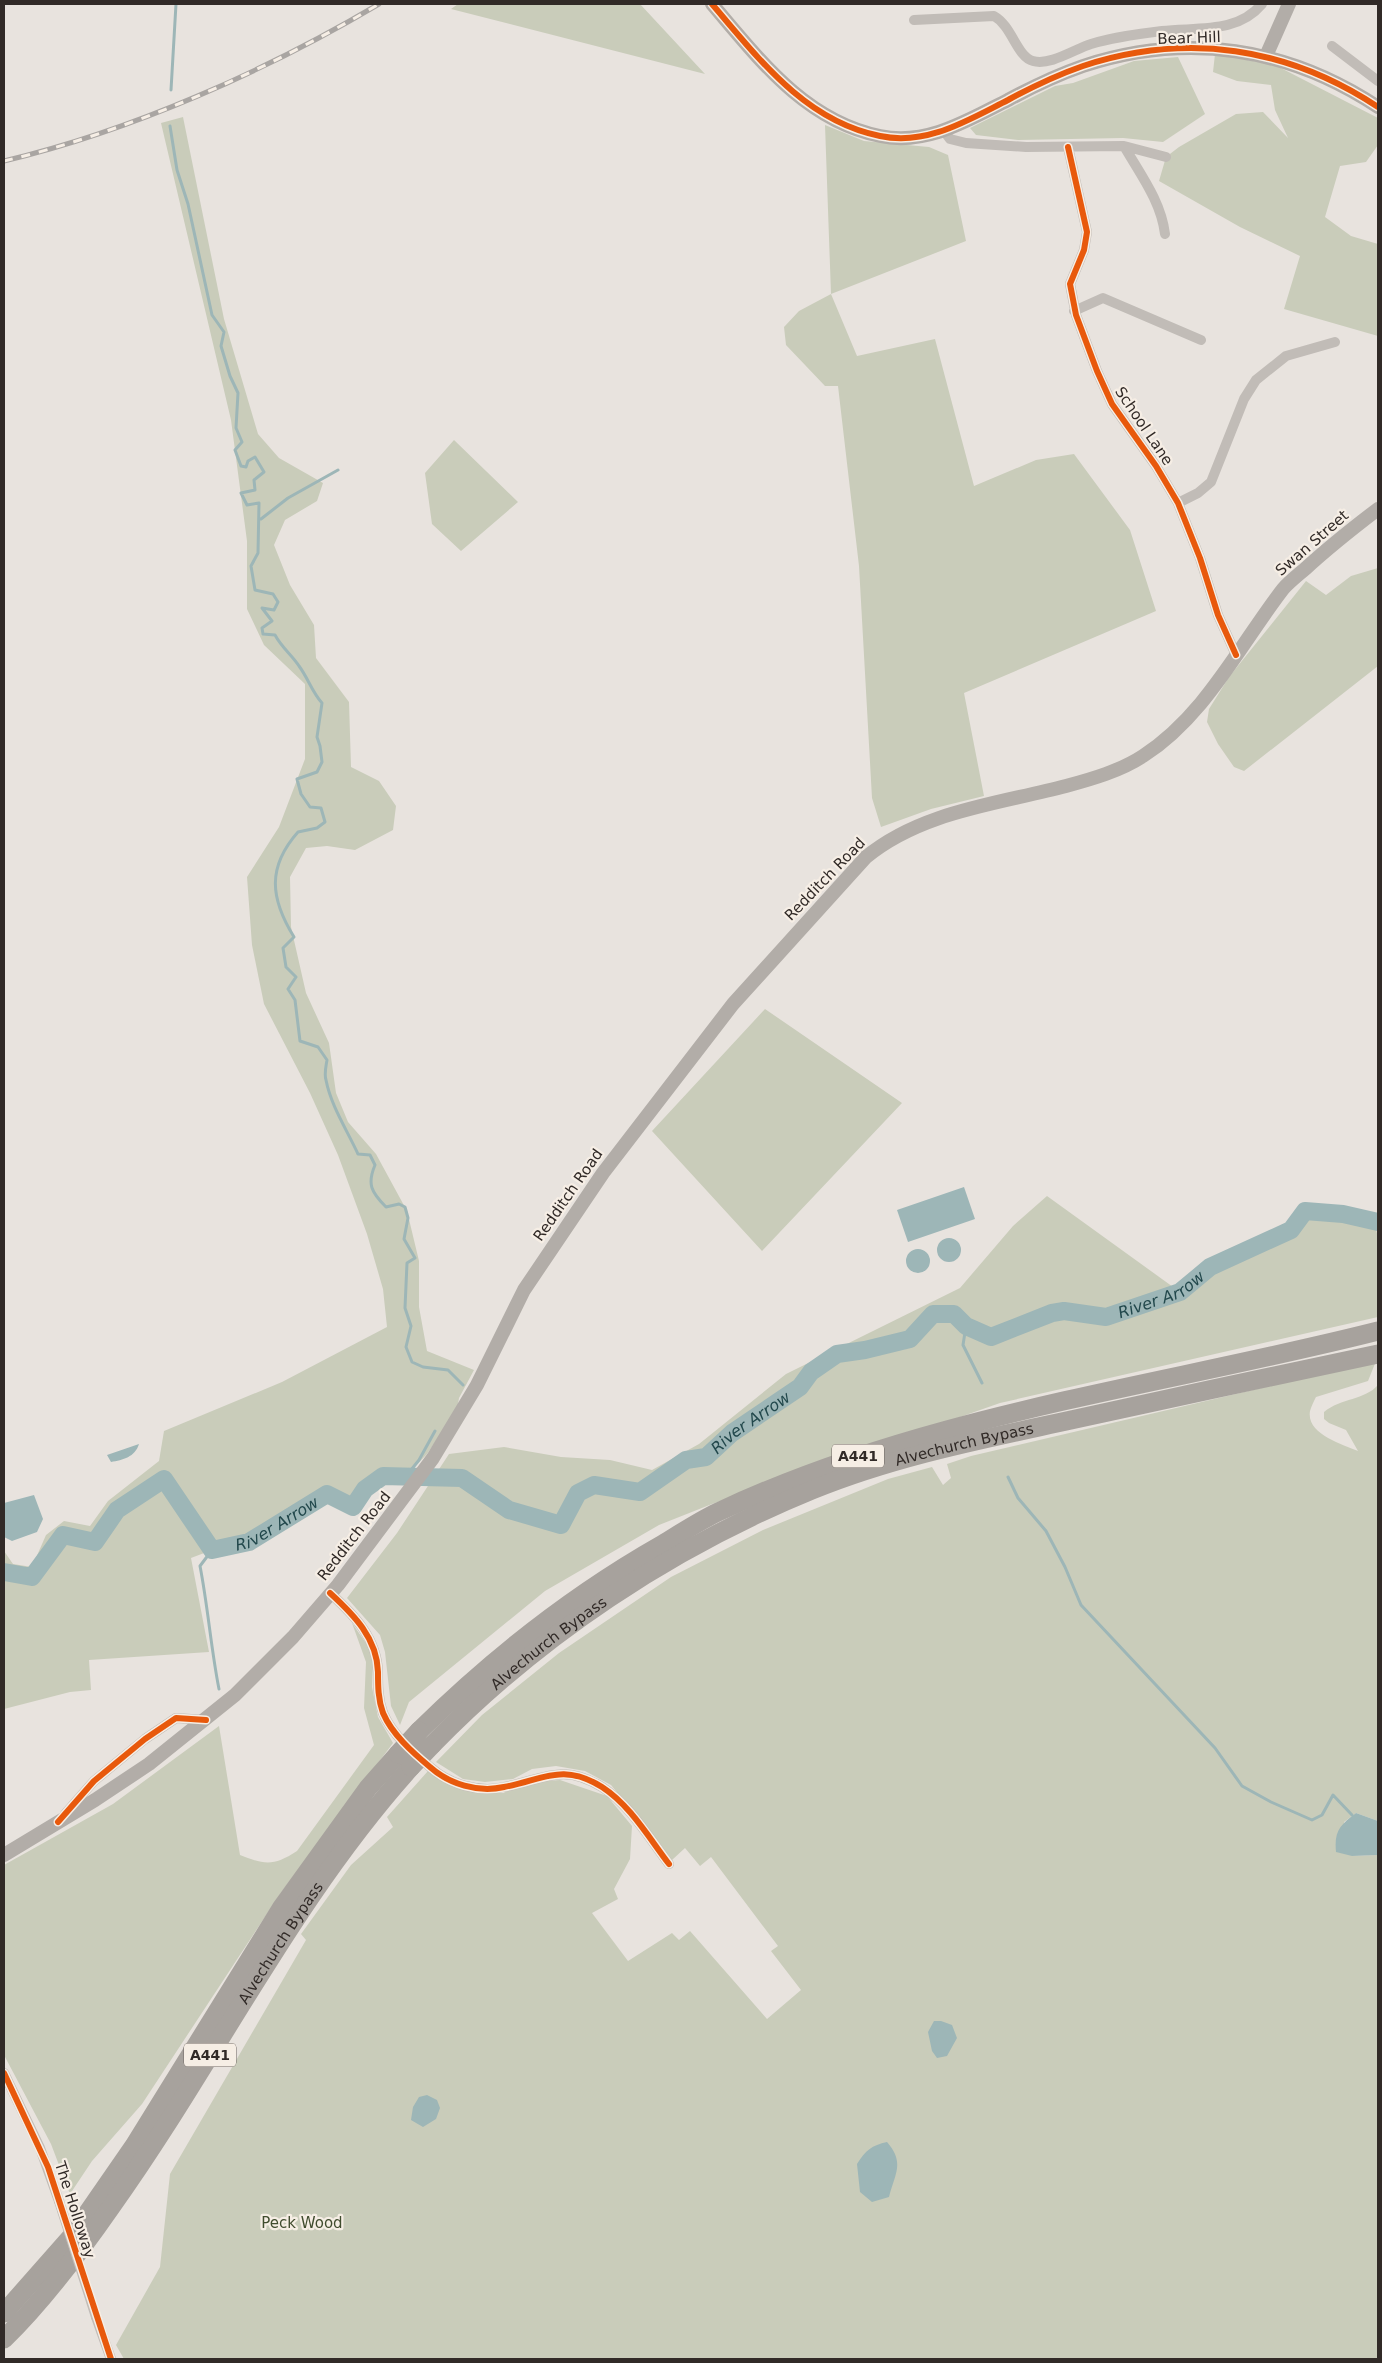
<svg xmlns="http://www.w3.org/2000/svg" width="1382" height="2363" font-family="'DejaVu Sans',sans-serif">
	<rect width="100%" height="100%" fill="#e8e3de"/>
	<!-- green -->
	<path fill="#c9ccba" d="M 458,4 L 640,4 L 705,74 L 451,9 Z
		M 1215,54 L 1275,65 L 1378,118 L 1378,145 L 1366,162 L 1340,166 L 1325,217 L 1351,236 L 1378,244 L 1378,336 L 1284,309 L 1300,256 L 1240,227 L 1159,181 L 1166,157 L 1179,147 L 1236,114 L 1263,112 L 1288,138 L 1275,110 L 1271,85 L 1237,81 L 1213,72 Z
		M 1178,57 L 1205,114 L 1163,142 L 1123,138 L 1018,140 L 976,135 L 970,128 L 1055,86 L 1073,83 L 1134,61 Z
		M 183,117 L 224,319 L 258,434 L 279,458 L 323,483 L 317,501 L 285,520 L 274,545 L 290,585 L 314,625 L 316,658 L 349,702 L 351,767 L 379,781 L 396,806 L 393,830 L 355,850 L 327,846 L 306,848 L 290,877 L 291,927 L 306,993 L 329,1043 L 336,1093 L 348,1122 L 376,1154 L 407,1211 L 419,1261 L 419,1307 L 427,1351 L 474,1370 L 459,1398 L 457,1410 L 427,1454 L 407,1475 L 383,1476 L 366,1489 L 353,1507 L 327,1494 L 249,1542 L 212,1550 L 191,1558 L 209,1652 L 89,1660 L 91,1690 L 70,1692 L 4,1709 L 4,1551 L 13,1564 L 32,1567 L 46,1535 L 64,1521 L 90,1526 L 108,1501 L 159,1461 L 164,1431 L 282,1382 L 387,1327 L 383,1289 L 367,1234 L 338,1155 L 310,1093 L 264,1004 L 252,945 L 247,877 L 279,827 L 305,759 L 305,684 L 264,645 L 247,609 L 247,541 L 231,420 L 161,123 Z
		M 825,125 L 864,141 L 929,147 L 948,155 L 966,241 L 831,294 L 857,356 L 935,339 L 974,486 L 1036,460 L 1074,454 L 1130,530 L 1156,611 L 964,693 L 984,796 L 931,809 L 881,827 L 872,798 L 859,566 L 838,386 L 825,386 L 786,345 L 784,327 L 799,311 L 831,294 Z
		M 454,440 L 518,502 L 461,551 L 432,524 L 425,473 Z
		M 1378,568 L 1378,666 L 1244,771 L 1234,767 L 1218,744 L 1207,722 L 1209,709 L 1229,677 L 1306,581 L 1326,595 L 1351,576 Z
		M 765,1009 L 902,1103 L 762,1251 L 652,1131 Z
		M 1047,1196 L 1180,1292 L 1210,1267 L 1291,1230 L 1305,1211 L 1343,1214 L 1374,1220 L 1378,1238 L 1378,1317 L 1000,1403 L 712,1504 L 659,1525 L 545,1591 L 409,1702 L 400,1725 L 391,1706 L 385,1652 L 380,1635 L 347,1598 L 397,1533 L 449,1454 L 504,1447 L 561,1457 L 610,1460 L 652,1470 L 699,1444 L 786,1374 L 960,1288 L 1013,1226 Z
		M 1376,1361 L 1368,1381 L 1316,1397 C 1314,1401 1311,1407 1310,1411 C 1306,1434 1342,1444 1358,1451 L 1346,1430 L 1329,1423 L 1324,1419 L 1324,1412 C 1341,1398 1365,1400 1378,1385 L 1378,1821 L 1356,1813 L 1344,1822 L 1352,1856 L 1378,1855 L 1378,2359 L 124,2359 L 116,2345 L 160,2267 L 170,2174 L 306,1940 L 301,1934 L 351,1865 L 393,1827 L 387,1817 L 428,1771 L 468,1790 L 503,1793 L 532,1782 L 560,1780 L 607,1796 L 632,1826 L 630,1859 L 614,1889 L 618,1899 L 592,1913 L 628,1961 L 672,1933 L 679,1940 L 690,1931 L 767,2019 L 801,1990 L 771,1951 L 778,1946 L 711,1857 L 700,1866 L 685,1848 L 672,1860 L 611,1785 L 585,1771 L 556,1766 L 532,1769 L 513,1779 L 485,1782 L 463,1779 L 436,1762 L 482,1715 L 559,1653 L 671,1577 L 763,1530 L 888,1479 L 932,1467 L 943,1485 L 951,1478 L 947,1464 L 971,1456 Z
		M 352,1623 L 368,1646 L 373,1662 L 372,1687 L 378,1717 L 393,1743 L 280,1894 L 142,2104 L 92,2161 L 70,2194 L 51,2144 L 4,2055 L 4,1865 L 113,1804 L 219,1726 L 240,1855 C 265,1865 274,1866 297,1851 L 374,1745 L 364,1708 L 366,1662 Z"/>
	<!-- water -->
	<path fill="#9db6b7" d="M 964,1187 L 975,1219 L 908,1242 L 897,1210 Z
		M937 1250a12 12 0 1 1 24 0a12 12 0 1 1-24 0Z
		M906 1261a12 12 0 1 1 24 0a12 12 0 1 1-24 0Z
		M 139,1444 C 135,1457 123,1460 111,1462 L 107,1455 Z
		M 34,1495 L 43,1519 L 37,1532 L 12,1541 L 4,1537 L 4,1503 Z
		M 1356,1813 L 1378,1821 L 1378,1855 L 1352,1856 L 1336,1852 C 1334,1831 1340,1825 1356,1813 Z
		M 934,2021 L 941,2021 L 952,2025 L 957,2038 L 947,2056 L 937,2058 L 932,2051 L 928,2032 Z
		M 427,2095 L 437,2100 L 440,2108 L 436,2119 L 423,2127 L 411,2120 L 413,2107 L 419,2097 Z
		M 887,2142 C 905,2163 895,2173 889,2197 L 872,2202 L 860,2192 L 857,2164 C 865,2151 872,2145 887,2142 Z"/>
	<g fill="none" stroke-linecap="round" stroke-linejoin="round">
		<!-- stream -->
		<path stroke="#9db6b7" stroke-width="3" d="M 171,90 L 176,4
			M 170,126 L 177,170 L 188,204 L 212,315 L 224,332 L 221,346 L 230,376 L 238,393 L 236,428 L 242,442 L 235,450 L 241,466 L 246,467 L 248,461 L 255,457 L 264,472 L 254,480 L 255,490 L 241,493 L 247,505 L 259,503 L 258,553 L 251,566 L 255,590 L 273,594 L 278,602 L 274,610 L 262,608 L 272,621 L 262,628 L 263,634 L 275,635 C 282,648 292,655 299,666 C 308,678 312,692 322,703 L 317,737 L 320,746 L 322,762 L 317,772 L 297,779 L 301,794 L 310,807 L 321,808 L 325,822 L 317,828 L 298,832 C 267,867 270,898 294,937 L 283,948 L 286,967 L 296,977 L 288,989 L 295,1000 L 300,1041 L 318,1047 L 327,1060 C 326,1066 324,1074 326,1080 C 331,1106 347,1130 358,1154 L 370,1155 L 375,1165 C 367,1184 371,1192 386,1207 L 399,1204 L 405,1207 L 408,1218 L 404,1239 L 415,1258 L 407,1263 L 405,1308 L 411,1326 L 406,1347 L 412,1362 L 423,1367 L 448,1370 L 463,1385
			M 261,519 L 288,498 L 338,470
			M 966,1326 L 963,1345 L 982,1383
			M 407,1475 L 419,1460 L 435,1431
			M 1008,1477 L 1018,1498 L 1046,1531 L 1065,1567 L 1081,1605 L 1215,1748 L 1242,1786 L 1271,1802 L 1312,1820 L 1322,1815 L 1333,1795 L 1352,1815
			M 212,1550 L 200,1566 C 208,1607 211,1649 219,1689"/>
		<!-- river -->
		<path stroke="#9db6b7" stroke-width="18" id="s1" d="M 4,1572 L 32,1577 L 63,1535 L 95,1542 L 117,1510 L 164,1479 L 212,1550 L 249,1542 L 327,1494 L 353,1507 L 365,1489 L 383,1476 L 462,1478 L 509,1510 L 561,1525 L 578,1493 L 594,1485 L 640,1492 L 686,1460 L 706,1457 L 732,1433 L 800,1387 L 811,1372 L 837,1354 L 865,1350 L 910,1339 L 933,1314 L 954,1314 L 966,1326 L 991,1337 L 1052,1313 L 1064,1311 L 1106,1317 L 1180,1292 L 1210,1267 L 1291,1230 L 1305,1211 L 1343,1214 L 1378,1222"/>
		<!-- street -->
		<path stroke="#c1bcb7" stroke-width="10" d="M 914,20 L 994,16 C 1012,26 1017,57 1033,61 C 1050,66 1075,49 1091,44 C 1114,37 1138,34 1162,31 C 1197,27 1237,34 1262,4
			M 1332,46 L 1378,81
			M 944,131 L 950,139 L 966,143 L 1026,147 L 1124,146 L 1166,157
			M 1124,146 C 1140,174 1161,201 1165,234
			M 1068,147 L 1087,232 L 1084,250 L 1070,284 L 1076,315 L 1097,371 L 1112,404 L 1156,466 L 1178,503 L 1200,558 L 1218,615 L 1236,655
			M 1074,311 L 1103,298 L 1201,340
			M 1178,503 L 1198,493 L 1211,482 L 1244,399 L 1256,380 L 1286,356 L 1335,342
			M 330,1593 C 354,1615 377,1638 378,1672 C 378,1686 378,1699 383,1713 C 392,1734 412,1752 430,1767 C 449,1784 478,1793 504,1787 C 543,1780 562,1762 602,1787 C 630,1805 649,1838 669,1864
			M 65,1814 L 94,1781 L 145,1739 L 176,1718 L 206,1720
			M 4,2073 L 40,2148 L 59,2201
			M 96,2317 L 111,2359"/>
		<!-- secondary -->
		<path stroke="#b2ada8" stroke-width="14" d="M 712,4 C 759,59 805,121 880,136 C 927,146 968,120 1008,100 C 1032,87 1057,75 1083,66 C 1187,32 1287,47 1378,107
			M 1266,56 L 1289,4
			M 4,1855 L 95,1800 L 149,1764 L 235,1695 L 293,1637 L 338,1585 L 433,1458 L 477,1385 L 524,1290 L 603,1173 L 733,1004 L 866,857 C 922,811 998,804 1066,786 C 1092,779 1120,771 1143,756 C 1205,716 1239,646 1283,589 C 1289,582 1298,575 1305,569 C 1329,547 1353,528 1378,509"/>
		<!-- highway -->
		<g stroke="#a7a29d" stroke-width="19">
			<path d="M 419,1731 C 492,1659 573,1595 663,1544 C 681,1533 699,1521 718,1512 C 926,1414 1157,1387 1378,1331"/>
			<path id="s2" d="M 432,1745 C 539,1635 670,1548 812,1490 C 895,1456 984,1439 1071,1420 C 1173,1398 1276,1375 1378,1354"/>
			<path d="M 4,2313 L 71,2237 L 134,2146 L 282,1907 L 368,1788 L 398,1754"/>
			<path id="s3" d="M 4,2339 C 44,2300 79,2253 111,2207 C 214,2063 291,1900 411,1767"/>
		</g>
		<defs>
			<path id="rail" d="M 4,161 C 131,131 266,71 379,4"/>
		</defs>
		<!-- rail casing -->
		<use href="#rail" stroke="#a9a5a2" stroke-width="5"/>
		<!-- rail -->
		<use href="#rail" stroke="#f6eee5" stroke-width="3" stroke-dasharray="9" stroke-linecap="butt"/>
		<!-- street-bridge -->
		<path stroke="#c1bcb7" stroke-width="10" d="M 59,2201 L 96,2317"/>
		<!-- highway-bridge -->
		<path stroke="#a7a29d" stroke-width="19" d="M 398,1754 L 419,1731
			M 411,1767 L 432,1745"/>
		<defs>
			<path id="cycleway" d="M 712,4 C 759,59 805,121 880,136 C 927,146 968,120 1008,100 C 1032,87 1057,75 1083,66 C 1187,32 1287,47 1378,107
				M 1068,147 L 1087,232 L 1084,250 L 1070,284 L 1076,315 L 1097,371 L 1112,404 L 1156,466 L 1178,503 L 1200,558 L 1218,615 L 1236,655
				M 330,1593 C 354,1615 377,1638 378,1672 C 378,1686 378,1699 383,1713 C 392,1734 412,1752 430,1767 C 449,1784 478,1793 504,1787 C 543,1780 562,1762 602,1787 C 630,1805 649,1838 669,1864
				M 58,1822 L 94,1781 L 145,1739 L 176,1718 L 206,1720
				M 4,2073 L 48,2167 L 111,2359"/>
		</defs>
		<!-- cycleway casing -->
		<use href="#cycleway" stroke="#f6eee5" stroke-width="9"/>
		<!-- cycleway -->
		<use href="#cycleway" stroke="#e8590c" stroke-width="6"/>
	</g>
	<g text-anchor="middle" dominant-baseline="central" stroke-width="4.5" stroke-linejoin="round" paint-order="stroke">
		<!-- shield labels -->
		<g fill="#f6eee5" stroke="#6c6560" stroke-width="1">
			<rect x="832" y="1444.5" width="52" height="23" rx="4"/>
			<rect x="184" y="2043.5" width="52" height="23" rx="4"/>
		</g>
		<g font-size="14" font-weight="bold" fill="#312a27">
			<text x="858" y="1456">A441</text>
			<text x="210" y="2055">A441</text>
		</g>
		<!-- street labels -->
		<g font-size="15" fill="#312a27" stroke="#f6eee5">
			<text transform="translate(1189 38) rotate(-2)">Bear Hill</text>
			<text transform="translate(1144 426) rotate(56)">School Lane</text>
			<text transform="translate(1312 543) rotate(-41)">Swan Street</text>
			<text transform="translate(825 879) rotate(-46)">Redditch Road</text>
			<text transform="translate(568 1195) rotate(-55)">Redditch Road</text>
			<text stroke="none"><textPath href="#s2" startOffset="620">Alvechurch Bypass</textPath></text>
			<text transform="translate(354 1536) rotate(-52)">Redditch Road</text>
			<text stroke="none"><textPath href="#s2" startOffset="155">Alvechurch Bypass</textPath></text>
			<text stroke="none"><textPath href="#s3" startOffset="484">Alvechurch Bypass</textPath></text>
			<text transform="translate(75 2210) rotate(72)">The Holloway</text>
		</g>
		<!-- park labels -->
		<g font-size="15" fill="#404c2e" stroke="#f6eee5">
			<text x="302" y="2223">Peck Wood</text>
		</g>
		<!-- water labels -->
		<g font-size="16" font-style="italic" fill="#22484c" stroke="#f6eee5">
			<text stroke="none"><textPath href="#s1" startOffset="1385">River Arrow</textPath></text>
			<text stroke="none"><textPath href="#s1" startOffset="920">River Arrow</textPath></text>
			<text stroke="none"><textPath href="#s1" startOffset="365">River Arrow</textPath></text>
		</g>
	</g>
	<!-- border -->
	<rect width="1382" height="2363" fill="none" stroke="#312a27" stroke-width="10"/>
</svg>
